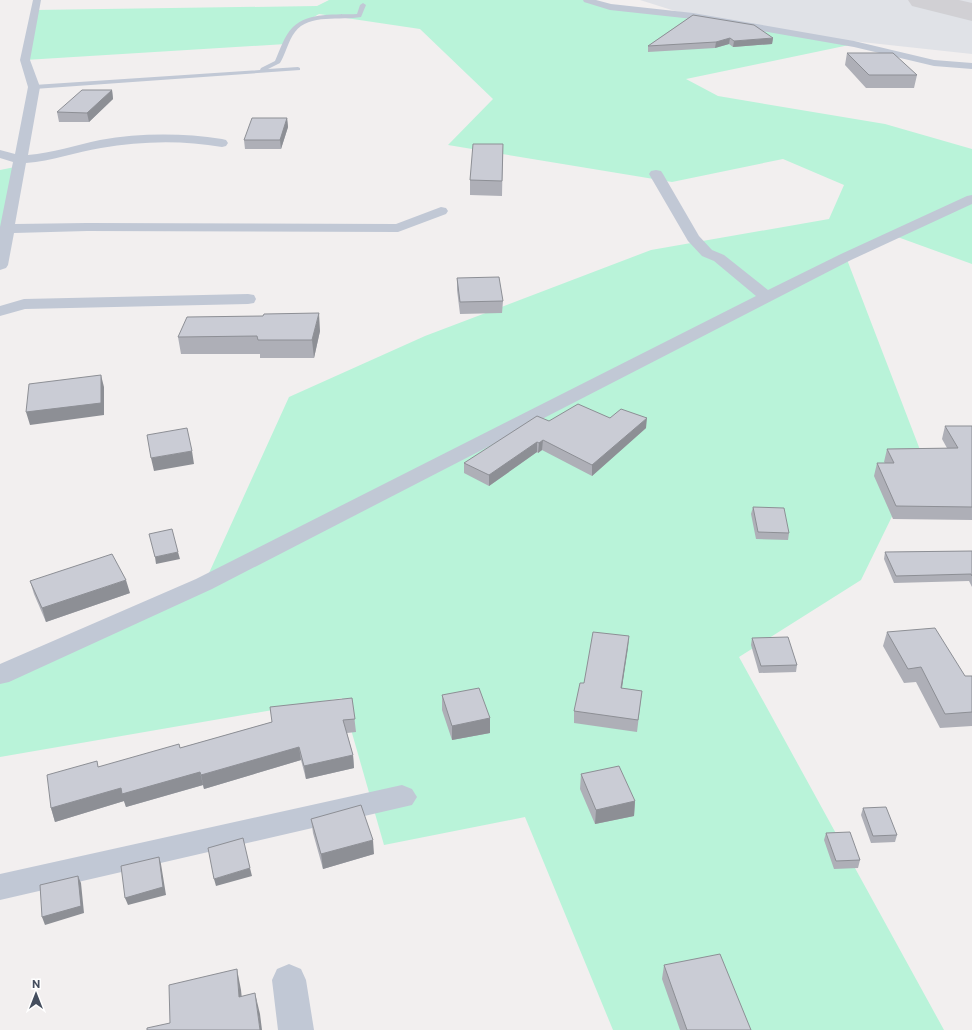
<svg xmlns="http://www.w3.org/2000/svg" width="972" height="1030" font-family="Commissioner,sans-serif">
	<rect width="100%" height="100%" fill="#f2efef"/>
	<!-- airport -->
	<path fill="#e0e2e7" d="M 640,0 L 972,0 L 972,54 L 806,36 L 675,11 Z"/>
	<!-- green -->
	<path fill="#b9f3d9" d="M 329,0 L 587,0 L 610,7 L 693,16 L 854,44 L 686,79 L 718,96 L 885,124 L 972,149 L 972,264 L 892,235 L 846,257 L 922,455 L 861,580 L 739,657 L 944,1030 L 613,1030 L 525,817 L 384,845 L 342,698 L 0,757 L 0,675 L 204,584 L 289,397 L 425,336 L 651,250 L 829,219 L 844,185 L 783,159 L 672,182 L 448,145 L 493,99 L 420,29 L 319,14 L 291,30 L 286,44 L 25,60 L 35,10 L 317,6 Z
		M 20,166 L 0,265 L 0,170 Z"/>
	<g fill="none" stroke-linecap="round" stroke-linejoin="round">
		<!-- taxiway -->
		<path fill="#d1d0d4" fill-rule="evenodd" d="M 908,0 L 959,0 L 972,3 L 972,21 L 912,6 Z"/>
		<!-- lane -->
		<path fill="#c1c8d5" fill-rule="evenodd" d="M 363,3 L 366,5 L 361,17 C 341,21 309,13 295,32 C 288,41 286,53 280,63 L 268,69 L 298,67 L 300,68 L 300,70 L 34,89 L 31,87 L 34,85 L 260,70 L 261,68 L 275,61 C 280,50 284,36 293,27 C 308,12 337,15 357,14 L 360,5 Z"/>
		<!-- street -->
		<path fill="#c1c8d5" fill-rule="evenodd" d="M 33,0 L 41,0 L 30,60 L 40,87 L 28,155 C 52,153 76,145 100,140 C 140,133 182,133 222,139 L 226,140 L 228,143 L 226,146 L 222,147 C 182,140 141,141 101,148 C 76,152 52,161 26,163 L 15,224 L 87,223 L 396,224 L 441,207 L 446,208 L 448,211 L 446,214 L 398,232 L 87,231 L 14,233 L 8,265 L 6,268 L 0,270 L 0,227 L 13,162 L 0,158 L 0,150 L 15,154 L 28,87 L 20,60 Z
			M 583,0 L 596,0 L 611,4 L 693,13 L 854,41 L 934,60 L 972,63 L 972,69 L 934,66 L 854,47 L 693,19 L 610,10 L 584,2 Z
			M 656,170 L 661,171 L 663,174 L 699,236 L 712,250 L 724,255 L 768,290 L 841,254 L 967,196 L 972,195 L 972,204 L 851,260 L 212,589 L 9,682 L 0,684 L 0,664 L 196,579 L 756,296 L 714,261 L 702,256 L 688,241 L 649,174 L 651,171 Z
			M 248,294 L 254,295 L 256,299 L 254,303 L 248,304 L 25,309 L 0,316 L 0,306 L 24,299 Z
			M 402,785 L 412,789 L 417,797 L 412,805 L 0,900 L 0,874 Z
			M 289,964 L 301,969 L 306,980 L 314,1030 L 278,1030 L 272,980 L 277,969 Z"/>
	</g>
	<!-- wall -->
	<path fill="#aeafb7" d="M 693,15 L 773,38 L 772,44 L 733,47 L 729,44 L 715,48 L 648,52 L 648,46 Z
		M 847,53 L 917,75 L 914,88 L 866,88 L 845,65 Z
		M 112,90 L 113,99 L 89,122 L 59,122 L 57,112 Z
		M 287,118 L 288,127 L 281,149 L 245,149 L 244,140 Z
		M 503,144 L 502,196 L 470,195 L 470,180 Z
		M 457,278 L 503,301 L 502,313 L 460,314 L 457,290 Z
		M 320,331 L 314,358 L 260,358 L 260,354 L 181,354 L 178,337 Z
		M 610,418 L 646,428 L 592,476 L 542,450 L 538,453 L 537,452 L 489,486 L 464,473 L 464,463 L 549,421 Z
		M 945,426 L 972,426 L 972,520 L 893,519 L 874,476 L 877,463 L 885,463 L 884,462 L 887,449 L 947,448 L 942,439 Z
		M 753,507 L 789,533 L 788,540 L 756,539 L 751,514 Z
		M 972,551 L 972,587 L 969,581 L 894,583 L 884,559 L 885,552 Z
		M 30,581 L 130,593 L 46,622 L 34,594 Z
		M 887,632 L 965,676 L 972,676 L 972,726 L 940,728 L 916,682 L 904,683 L 883,646 Z
		M 629,636 L 622,688 L 642,691 L 637,732 L 574,723 L 574,711 L 584,683 Z
		M 752,638 L 797,665 L 796,672 L 759,673 L 751,645 Z
		M 442,695 L 490,718 L 490,733 L 452,740 L 442,710 Z
		M 352,698 L 356,732 L 347,733 L 353,755 L 354,768 L 306,779 L 301,760 L 204,789 L 203,785 L 126,807 L 124,801 L 55,822 L 51,808 L 99,767 L 180,748 L 272,722 Z
		M 581,774 L 635,801 L 634,816 L 595,824 L 580,789 Z
		M 863,808 L 897,835 L 895,842 L 871,843 L 861,815 Z
		M 311,819 L 374,854 L 323,869 L 313,833 Z
		M 826,833 L 860,860 L 858,868 L 834,869 L 824,840 Z
		M 664,965 L 751,1030 L 680,1030 L 662,979 Z"/>
	<!-- shaded-wall -->
	<path fill="#8d8f95" d="M 730,38 L 729,44 L 715,48 L 716,42 Z
		M 773,38 L 772,44 L 733,47 L 734,41 Z
		M 112,90 L 113,99 L 89,122 L 87,113 Z
		M 287,118 L 288,127 L 281,149 L 280,140 Z
		M 319,313 L 320,331 L 314,358 L 312,340 Z
		M 101,375 L 104,387 L 104,415 L 30,425 L 26,412 Z
		M 647,418 L 646,428 L 592,476 L 592,465 Z
		M 543,440 L 542,450 L 538,453 L 539,443 Z
		M 537,442 L 537,452 L 489,486 L 489,475 Z
		M 192,451 L 194,464 L 154,471 L 151,458 Z
		M 178,552 L 180,559 L 156,564 L 155,557 Z
		M 126,580 L 130,593 L 46,622 L 42,608 Z
		M 629,636 L 628,648 L 620,700 L 621,688 Z
		M 490,718 L 490,733 L 452,740 L 452,726 Z
		M 299,747 L 301,760 L 204,789 L 201,775 Z
		M 353,755 L 354,768 L 306,779 L 304,766 Z
		M 200,772 L 203,785 L 126,807 L 124,801 L 55,822 L 51,808 L 121,788 Z
		M 635,801 L 634,816 L 595,824 L 596,810 Z
		M 373,840 L 374,854 L 323,869 L 321,854 Z
		M 159,857 L 161,864 L 166,895 L 128,905 L 125,898 Z
		M 250,868 L 252,876 L 216,886 L 214,879 Z
		M 78,876 L 81,883 L 84,913 L 45,925 L 42,917 Z
		M 237,969 L 241,990 L 244,1018 L 239,997 Z
		M 255,993 L 260,1014 L 262,1030 L 260,1030 Z"/>
	<!-- building -->
	<path fill="#caccd5" stroke="#8d8f95" d="M 693,15 L 754,25 L 773,38 L 734,41 L 730,38 L 716,42 L 648,46 Z
		M 847,53 L 893,53 L 917,75 L 869,75 Z
		M 82,90 L 112,90 L 87,113 L 57,112 Z
		M 252,118 L 287,118 L 280,140 L 244,140 Z
		M 473,144 L 503,144 L 502,181 L 470,180 Z
		M 499,277 L 503,301 L 460,302 L 457,278 Z
		M 319,313 L 312,340 L 258,340 L 257,336 L 178,337 L 187,317 L 263,316 L 264,314 Z
		M 101,375 L 101,403 L 26,412 L 29,384 Z
		M 578,404 L 610,418 L 621,409 L 647,418 L 592,465 L 543,440 L 539,443 L 537,442 L 489,475 L 464,463 L 537,416 L 549,421 Z
		M 945,426 L 972,426 L 972,507 L 896,506 L 877,463 L 894,463 L 887,449 L 958,448 Z
		M 187,428 L 192,451 L 151,458 L 147,435 Z
		M 753,507 L 784,508 L 789,533 L 758,532 Z
		M 172,529 L 178,552 L 155,557 L 149,534 Z
		M 972,551 L 972,576 L 971,574 L 896,576 L 885,552 Z
		M 112,554 L 126,580 L 42,608 L 30,581 Z
		M 935,628 L 965,676 L 972,676 L 972,712 L 945,714 L 921,667 L 908,669 L 887,632 Z
		M 593,632 L 629,636 L 621,688 L 642,691 L 638,720 L 574,711 L 580,683 L 584,683 Z
		M 788,637 L 797,665 L 761,666 L 752,638 Z
		M 479,688 L 490,718 L 452,726 L 442,695 Z
		M 352,698 L 355,719 L 343,720 L 353,755 L 304,766 L 299,747 L 201,775 L 200,772 L 122,794 L 121,788 L 51,808 L 47,775 L 97,761 L 98,767 L 179,744 L 180,748 L 272,722 L 270,707 Z
		M 619,766 L 635,801 L 596,810 L 581,774 Z
		M 361,805 L 373,840 L 321,854 L 311,819 Z
		M 886,807 L 897,835 L 873,836 L 863,808 Z
		M 850,832 L 860,860 L 836,861 L 826,833 Z
		M 243,838 L 250,868 L 214,879 L 208,848 Z
		M 159,857 L 163,887 L 125,898 L 121,866 Z
		M 78,876 L 81,906 L 42,917 L 40,885 Z
		M 720,954 L 751,1030 L 687,1030 L 664,965 Z
		M 237,969 L 239,997 L 255,993 L 260,1030 L 147,1030 L 147,1028 L 170,1023 L 169,985 Z"/>
	<!-- north arrow -->
	<g transform="translate(36 994)" stroke="#ffffff" stroke-width="3" paint-order="stroke">
	<path d="M0-3L7 15L0 10L-7 15Z" fill="#454e5e"/>
	<text y="-6" font-size="11" font-weight="bold" text-anchor="middle" fill="#454e5e">N</text>
	</g>
</svg>
